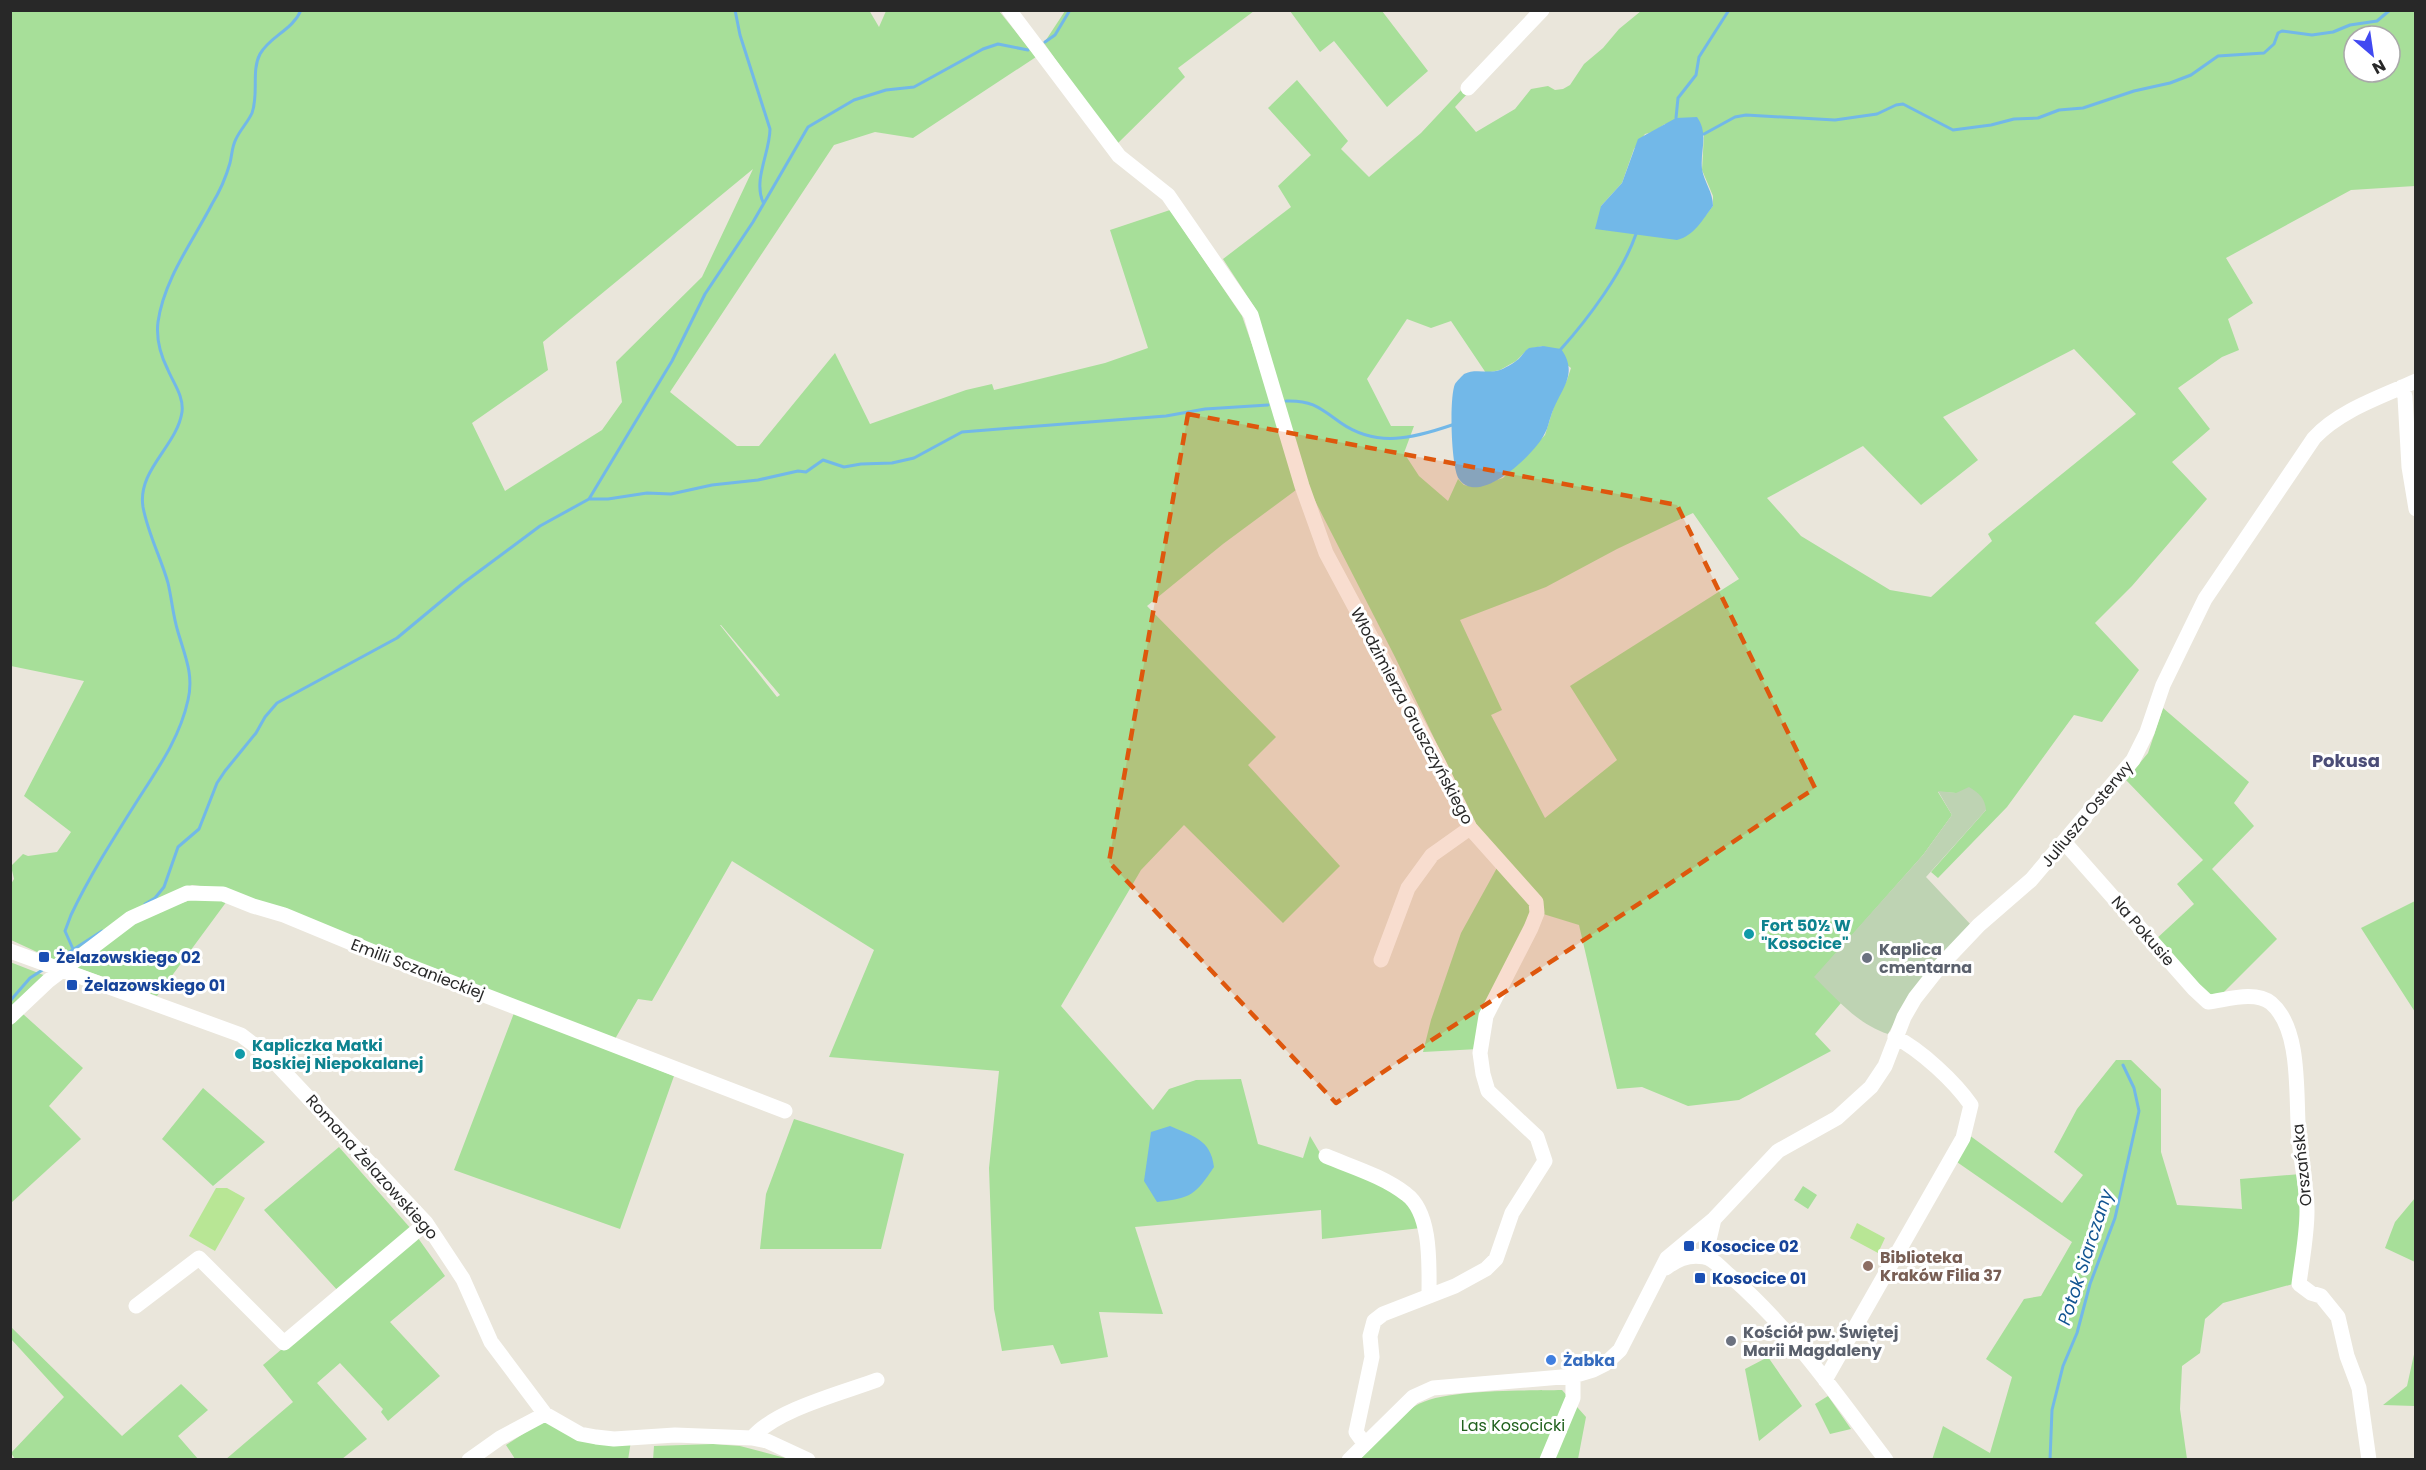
<svg xmlns="http://www.w3.org/2000/svg" width="2426" height="1470" font-family="Poppins,sans-serif">
	<rect width="100%" height="100%" fill="#eae6db"/>
	<!-- green -->
	<path fill="#a7df99" fill-rule="evenodd" d="M 869,10 L 879,27 L 886,11 L 999,11 L 1036,57 L 913,138 L 875,132 L 834,145 L 670,392 L 737,446 L 759,446 L 835,353 L 870,424 L 966,390 L 992,384 L 994,390 L 1105,363 L 1148,348 L 1110,230 L 1170,210 L 1242,316 L 1271,399 L 1296,490 L 1223,544 L 1147,606 L 1276,737 L 1248,765 L 1340,866 L 1283,923 L 1184,825 L 1141,870 L 1061,1006 L 1153,1110 L 1169,1089 L 1196,1080 L 1241,1079 L 1258,1144 L 1303,1158 L 1310,1136 L 1323,1158 L 1406,1196 L 1421,1228 L 1322,1239 L 1321,1210 L 1135,1227 L 1163,1314 L 1099,1312 L 1108,1357 L 1061,1364 L 1053,1345 L 1002,1351 L 994,1309 L 989,1168 L 999,1071 L 829,1057 L 874,950 L 732,861 L 652,1001 L 638,999 L 615,1039 L 225,889 L 192,885 L 158,901 L 61,963 L 11,940 L 11,884 L 14,879 L 11,866 L 23,854 L 28,856 L 57,852 L 71,832 L 24,796 L 84,681 L 11,666 L 10,11 ZM 753,169 L 702,277 L 616,362 L 622,402 L 602,430 L 505,491 L 472,423 L 548,370 L 543,342 ZM 720,625 L 721,625 L 780,695 L 777,697 Z
		M 1065,11 L 1254,11 L 1178,68 L 1185,77 L 1116,145 L 1044,43 Z
		M 1290,11 L 1382,11 L 1428,71 L 1387,107 L 1334,41 L 1320,52 Z
		M 1641,11 L 2415,11 L 2415,186 L 2351,190 L 2226,258 L 2253,303 L 2228,319 L 2239,350 L 2222,357 L 2178,388 L 2210,429 L 2172,462 L 2207,499 L 2132,586 L 2095,623 L 2139,670 L 2102,722 L 2074,715 L 2007,807 L 1938,878 L 1931,872 L 1986,810 L 1956,793 L 1938,792 L 1952,815 L 1923,855 L 1815,977 L 1841,1003 L 1815,1034 L 1831,1051 L 1739,1100 L 1688,1106 L 1642,1087 L 1617,1089 L 1579,925 L 1540,913 L 1474,821 L 1395,657 L 1310,491 L 1255,308 L 1223,259 L 1291,207 L 1278,186 L 1311,155 L 1268,108 L 1297,80 L 1348,141 L 1341,149 L 1369,177 L 1421,133 L 1464,87 L 1468,93 L 1455,107 L 1476,132 L 1515,109 L 1531,89 L 1548,86 L 1555,90 L 1563,89 L 1570,85 L 1584,64 L 1603,48 L 1619,29 ZM 2354,36 L 2390,36 L 2390,72 L 2354,72 ZM 1665,124 L 1704,134 L 1702,170 L 1713,196 L 1713,206 L 1697,226 L 1662,238 L 1601,206 L 1622,183 L 1634,149 L 1645,134 L 1653,132 ZM 1407,319 L 1431,328 L 1451,321 L 1486,373 L 1500,370 L 1516,361 L 1528,349 L 1543,346 L 1571,368 L 1567,380 L 1555,403 L 1545,435 L 1503,478 L 1475,487 L 1464,485 L 1458,479 L 1448,501 L 1419,476 L 1404,453 L 1414,426 L 1391,426 L 1367,379 ZM 2074,349 L 2136,414 L 1988,534 L 1992,541 L 1931,597 L 1890,590 L 1801,536 L 1767,498 L 1863,446 L 1921,505 L 1978,460 L 1943,417 ZM 1693,513 L 1739,579 L 1570,686 L 1617,760 L 1545,818 L 1491,715 L 1502,710 L 1460,620 L 1546,587 L 1617,549 Z
		M 2163,708 L 2249,782 L 2234,803 L 2254,826 L 2212,869 L 2277,939 L 2221,995 L 2207,996 L 2155,940 L 2194,904 L 2177,884 L 2203,860 L 2126,780 L 2148,753 Z
		M 1498,866 L 1532,902 L 1533,918 L 1478,1049 L 1423,1052 L 1431,1020 L 1461,933 Z
		M 200,897 L 227,901 L 157,996 L 72,966 L 138,917 Z
		M 2415,901 L 2415,1012 L 2361,928 Z
		M 10,962 L 46,976 L 10,1008 Z
		M 514,1013 L 674,1076 L 620,1229 L 454,1170 Z
		M 23,1014 L 83,1068 L 49,1106 L 81,1139 L 11,1203 L 11,1026 Z
		M 2116,1060 L 2131,1060 L 2161,1089 L 2161,1152 L 2177,1205 L 2242,1209 L 2240,1179 L 2301,1174 L 2302,1217 L 2293,1284 L 2223,1303 L 2205,1319 L 2200,1353 L 2182,1366 L 2180,1409 L 2187,1459 L 1932,1460 L 1943,1426 L 1990,1453 L 2012,1377 L 1986,1359 L 2024,1299 L 2041,1296 L 2072,1242 L 1954,1160 L 1969,1135 L 2062,1203 L 2083,1175 L 2054,1152 L 2077,1109 Z
		M 203,1088 L 265,1142 L 213,1186 L 162,1139 Z
		M 794,1119 L 904,1154 L 881,1249 L 760,1249 L 766,1194 Z
		M 339,1147 L 412,1230 L 339,1292 L 264,1210 Z
		M 1803,1186 L 1817,1195 L 1808,1209 L 1794,1200 Z
		M 2415,1198 L 2415,1262 L 2385,1248 L 2395,1222 Z
		M 418,1238 L 445,1276 L 390,1322 L 440,1376 L 388,1421 L 381,1412 L 383,1409 L 340,1363 L 317,1383 L 367,1439 L 342,1459 L 225,1460 L 293,1402 L 263,1365 L 405,1245 Z
		M 11,1327 L 122,1436 L 181,1384 L 208,1410 L 178,1436 L 198,1459 L 15,1459 L 11,1453 L 64,1397 L 11,1339 Z
		M 2415,1350 L 2415,1406 L 2383,1405 L 2407,1386 Z
		M 1768,1357 L 1802,1406 L 1759,1441 L 1745,1369 Z
		M 1562,1390 L 1586,1417 L 1578,1459 L 1356,1460 C 1374,1442 1393,1420 1415,1406 C 1443,1388 1527,1391 1562,1390 Z
		M 1828,1396 L 1851,1429 L 1830,1434 L 1815,1404 Z
		M 546,1419 L 631,1441 L 628,1460 L 515,1459 L 506,1445 Z
		M 713,1444 L 740,1446 L 789,1459 L 653,1460 L 654,1446 Z"/>
	<!-- cemetery -->
	<path fill="#bed3b3" d="M 1969,787 C 1979,793 1985,798 1986,810 L 1926,877 L 1972,926 L 1907,1000 L 1888,1034 C 1857,1024 1837,999 1814,977 L 1923,855 L 1952,815 L 1938,791 L 1956,793 Z"/>
	<!-- pitch -->
	<path fill="#b8e695" d="M 216,1188 L 227,1188 L 245,1198 L 215,1251 L 189,1236 Z
		M 1857,1223 L 1885,1238 L 1878,1253 L 1850,1238 Z"/>
	<!-- water -->
	<path fill="#72b8e8" d="M 1697,117 C 1709,134 1700,150 1702,169 C 1704,182 1713,192 1713,206 C 1703,219 1694,236 1677,240 L 1595,229 L 1601,206 L 1622,183 L 1638,139 L 1676,118 Z
		M 1543,346 L 1561,349 C 1580,375 1559,390 1551,416 C 1549,421 1548,428 1545,433 C 1536,453 1479,508 1459,479 C 1451,468 1449,397 1455,384 C 1457,381 1462,376 1464,374 C 1475,368 1488,374 1500,370 C 1505,368 1512,364 1516,361 C 1521,358 1524,351 1529,348 C 1533,347 1539,347 1543,346 Z
		M 1170,1126 C 1192,1136 1211,1139 1214,1167 C 1195,1195 1192,1198 1157,1202 L 1144,1181 L 1151,1132 Z"/>
	<g fill="none" stroke-linecap="round" stroke-linejoin="round">
		<!-- stream -->
		<path stroke="#72b8e8" stroke-width="3" d="M 735,10 L 740,35 L 770,129 C 770,152 753,180 763,202
			M 1045,42 L 1055,35 L 1070,10
			M 1676,118 L 1678,98 L 1696,75 L 1699,57 L 1729,10
			M 1704,134 L 1735,117 L 1746,115 L 1835,120 L 1877,114 L 1896,105 L 1903,104 L 1953,130 L 1991,125 L 2014,119 L 2038,118 L 2059,110 L 2083,108 L 2134,91 L 2170,83 L 2191,75 L 2218,56 L 2264,53 L 2274,44 L 2278,33 L 2282,31 L 2312,35 L 2333,32 L 2350,25 L 2377,21 L 2390,10
			M 1561,349 C 1588,319 1623,272 1636,234
			M 1286,401 C 1312,400 1320,408 1341,423 C 1377,448 1414,438 1452,425
			M 589,499 L 672,361 L 705,294 L 753,222 L 808,127 L 854,100 L 886,90 L 914,87 L 983,49 L 998,44 L 1028,50
			M 145,904 L 155,898 L 164,887 L 178,847 L 199,829 L 217,783 L 225,771 L 256,733 L 265,717 L 277,703 L 397,638 L 462,584 L 540,526 L 589,499 L 608,499 L 647,493 L 671,494 L 712,485 L 758,480 L 798,471 L 806,472 L 823,460 L 844,467 L 861,464 L 892,463 L 914,458 L 962,432 L 1166,416 L 1205,409 L 1268,405
			M 73,949 L 65,931 L 71,915 C 90,875 115,836 139,798 C 159,767 180,737 188,700 C 194,675 185,656 178,632 C 173,616 172,600 168,583 C 161,558 148,534 143,507 C 137,470 177,446 182,412 C 184,397 174,384 168,370 C 161,356 156,338 158,322 C 164,279 193,241 212,204 C 220,191 226,177 230,163 C 232,155 232,146 236,139 C 240,130 248,122 252,113 C 259,94 251,71 260,54 C 270,36 293,30 301,10
			M 54,962 L 102,931
			M 10,1001 L 30,978 L 44,969
			M 2050,1460 L 2052,1410 L 2063,1366 L 2077,1333 L 2090,1284 L 2115,1218 L 2139,1111 L 2134,1088 L 2123,1065"/>
		<!-- minor -->
		<path stroke="#fff" stroke-width="15" d="M 1009,10 L 1119,156 L 1168,195 L 1251,315 L 1302,486 L 1326,553 L 1438,762 L 1470,828 L 1536,902 L 1537,913 L 1531,928 L 1486,1016 L 1480,1053 L 1483,1074 L 1488,1091 L 1537,1137 L 1545,1161 L 1512,1213 L 1496,1259 L 1486,1269 L 1455,1286 L 1383,1314 L 1374,1321 L 1370,1336 L 1372,1357 L 1356,1432 L 1364,1443
			M 1468,88 L 1542,10
			M 2402,387 L 2405,397 L 2409,467 L 2416,509
			M 2065,843 L 2194,989 L 2208,1002 C 2226,1000 2255,990 2271,1003 C 2303,1030 2295,1101 2299,1139 C 2301,1163 2307,1187 2307,1211 C 2307,1235 2302,1260 2299,1284 L 2311,1293 L 2321,1296 L 2338,1317 L 2347,1356 L 2359,1388 L 2369,1460
			M 10,951 L 241,1035 L 270,1057 L 426,1223 L 463,1279 L 491,1342 L 545,1414 L 580,1434 L 596,1437 L 614,1439 L 675,1435 L 752,1438 L 767,1441 L 808,1460
			M 1381,960 L 1408,888 L 1432,855 L 1470,828
			M 10,1017 L 48,981 L 131,918 L 187,893 L 223,894 L 253,906 L 284,915 L 383,956 L 785,1111
			M 1326,1156 C 1352,1167 1383,1176 1406,1194 C 1432,1213 1429,1266 1429,1295
			M 1705,1257 L 1714,1219
			M 1666,1268 C 1676,1260 1690,1254 1704,1257 C 1713,1258 1722,1269 1729,1275 C 1791,1328 1837,1396 1886,1460
			M 136,1306 L 199,1258 L 284,1343 L 426,1223
			M 1825,1380 L 1963,1138 L 1971,1105 C 1955,1082 1921,1050 1895,1037
			M 752,1438 C 775,1410 842,1393 877,1380
			M 469,1460 L 500,1438 L 545,1414
			M 1349,1460 L 1413,1397 L 1433,1388 L 1573,1376 L 1593,1370 L 1605,1364 L 1620,1350 L 1667,1258 L 1714,1219 L 1778,1151 L 1837,1118 L 1871,1087 L 1885,1066 L 1904,1017 L 1915,998 L 1941,965 L 1979,925 L 2031,880 L 2133,760 L 2147,732 L 2163,685 L 2205,599 L 2314,438 C 2340,410 2381,397 2416,381
			M 1547,1460 L 1573,1398 L 1573,1376"/>
	</g>
	<!-- marked area -->
	<path fill="#de570d" fill-opacity="0.2" stroke="#de570d" stroke-width="4.5" stroke-dasharray="12 8" stroke-linejoin="round" d="M 1188,414 L 1677,505 L 1815,788 L 1336,1103 L 1109,862 Z"/>
	<!-- markers -->
	<g fill="#0f9aa8" stroke="#fff" stroke-width="2">
		<circle cx="1749" cy="934" r="6"/>
		<circle cx="240" cy="1054" r="6"/>
	</g>
	<g fill="#1a4fb4" stroke="#fff" stroke-width="2">
		<rect x="38" y="951" width="12" height="12" rx="3"/>
		<rect x="66" y="979" width="12" height="12" rx="3"/>
		<rect x="1683" y="1240" width="12" height="12" rx="3"/>
		<rect x="1694" y="1272" width="12" height="12" rx="3"/>
	</g>
	<g fill="#6b7280" stroke="#fff" stroke-width="2">
		<circle cx="1867" cy="958" r="6"/>
		<circle cx="1731" cy="1341" r="6"/>
	</g>
	<circle fill="#8d6e63" stroke="#fff" stroke-width="2" cx="1868" cy="1266" r="6"/>
	<circle fill="#3f7fe0" stroke="#fff" stroke-width="2" cx="1551" cy="1360" r="6"/>
	<g text-anchor="middle" dominant-baseline="central" stroke-width="6" stroke-linejoin="round" paint-order="stroke">
		<!-- street labels -->
		<g font-size="16" fill="#282828" stroke="#fff">
			<text transform="translate(1412 716) rotate(62)">Włodzimierza Gruszczyńskiego</text>
			<text transform="translate(2087 814) rotate(-50)">Juliusza Osterwy</text>
			<text transform="translate(2143 931) rotate(49)">Na Pokusie</text>
			<text transform="translate(418 969) rotate(21)">Emilii Sczanieckiej</text>
			<text transform="translate(2302 1165) rotate(-96)">Orszańska</text>
			<text transform="translate(372 1167) rotate(48)">Romana Żelazowskiego</text>
		</g>
		<!-- culture labels -->
		<g font-size="16" font-weight="bold" fill="#0d838f" stroke="#fff" text-anchor="start">
			<text x="1761" y="925">Fort 50½ W<tspan x="1761" dy="18">"Kosocice"</tspan></text>
			<text x="252" y="1045">Kapliczka Matki<tspan x="252" dy="18">Boskiej Niepokalanej</tspan></text>
		</g>
		<!-- worship labels -->
		<g font-size="16" font-weight="bold" fill="#5b616d" stroke="#fff" text-anchor="start">
			<text x="1879" y="949">Kaplica<tspan x="1879" dy="18">cmentarna</tspan></text>
			<text x="1743" y="1332">Kościół pw. Świętej<tspan x="1743" dy="18">Marii Magdaleny</tspan></text>
		</g>
		<!-- transit labels -->
		<g font-size="16" font-weight="bold" fill="#164399" stroke="#fff" text-anchor="start">
			<text x="56" y="957">Żelazowskiego 02</text>
			<text x="84" y="985">Żelazowskiego 01</text>
			<text x="1701" y="1246">Kosocice 02</text>
			<text x="1712" y="1278">Kosocice 01</text>
		</g>
		<!-- education labels -->
		<g font-size="16" font-weight="bold" fill="#785e54" stroke="#fff" text-anchor="start">
			<text x="1880" y="1257">Biblioteka<tspan x="1880" dy="18">Kraków Filia 37</tspan></text>
		</g>
		<!-- shop labels -->
		<g font-size="16" font-weight="bold" fill="#366cbe" stroke="#fff" text-anchor="start">
			<text x="1563" y="1360">Żabka</text>
		</g>
		<!-- park labels -->
		<g font-size="16" fill="#21611d" stroke="#fff">
			<text x="1513" y="1425">Las Kosocicki</text>
		</g>
		<!-- neighbourhood labels -->
		<g font-size="18" font-weight="bold" fill="#4b4d77" stroke="#fff">
			<text x="2346" y="760">Pokusa</text>
		</g>
		<!-- water labels -->
		<g font-size="18" font-style="italic" fill="#135592" stroke="#fff">
			<text transform="translate(2085 1257) rotate(-72)">Potok Siarczany</text>
		</g>
	</g>
	<!-- border -->
	<rect width="2426" height="1470" fill="none" stroke="#282828" stroke-width="24"/>
	<!-- north arrow -->
	<g transform="translate(2372 54) rotate(151)"><circle r="28" fill="#ffffff" stroke="#a9a9a9" stroke-width="1.5"/>
	<path d="M0-4.5L10 22L0 15L-10 22Z" fill="#4149f1"/>
	<text y="-9" font-size="16" font-weight="bold" text-anchor="middle" fill="#282828">N</text>
	</g>
</svg>
